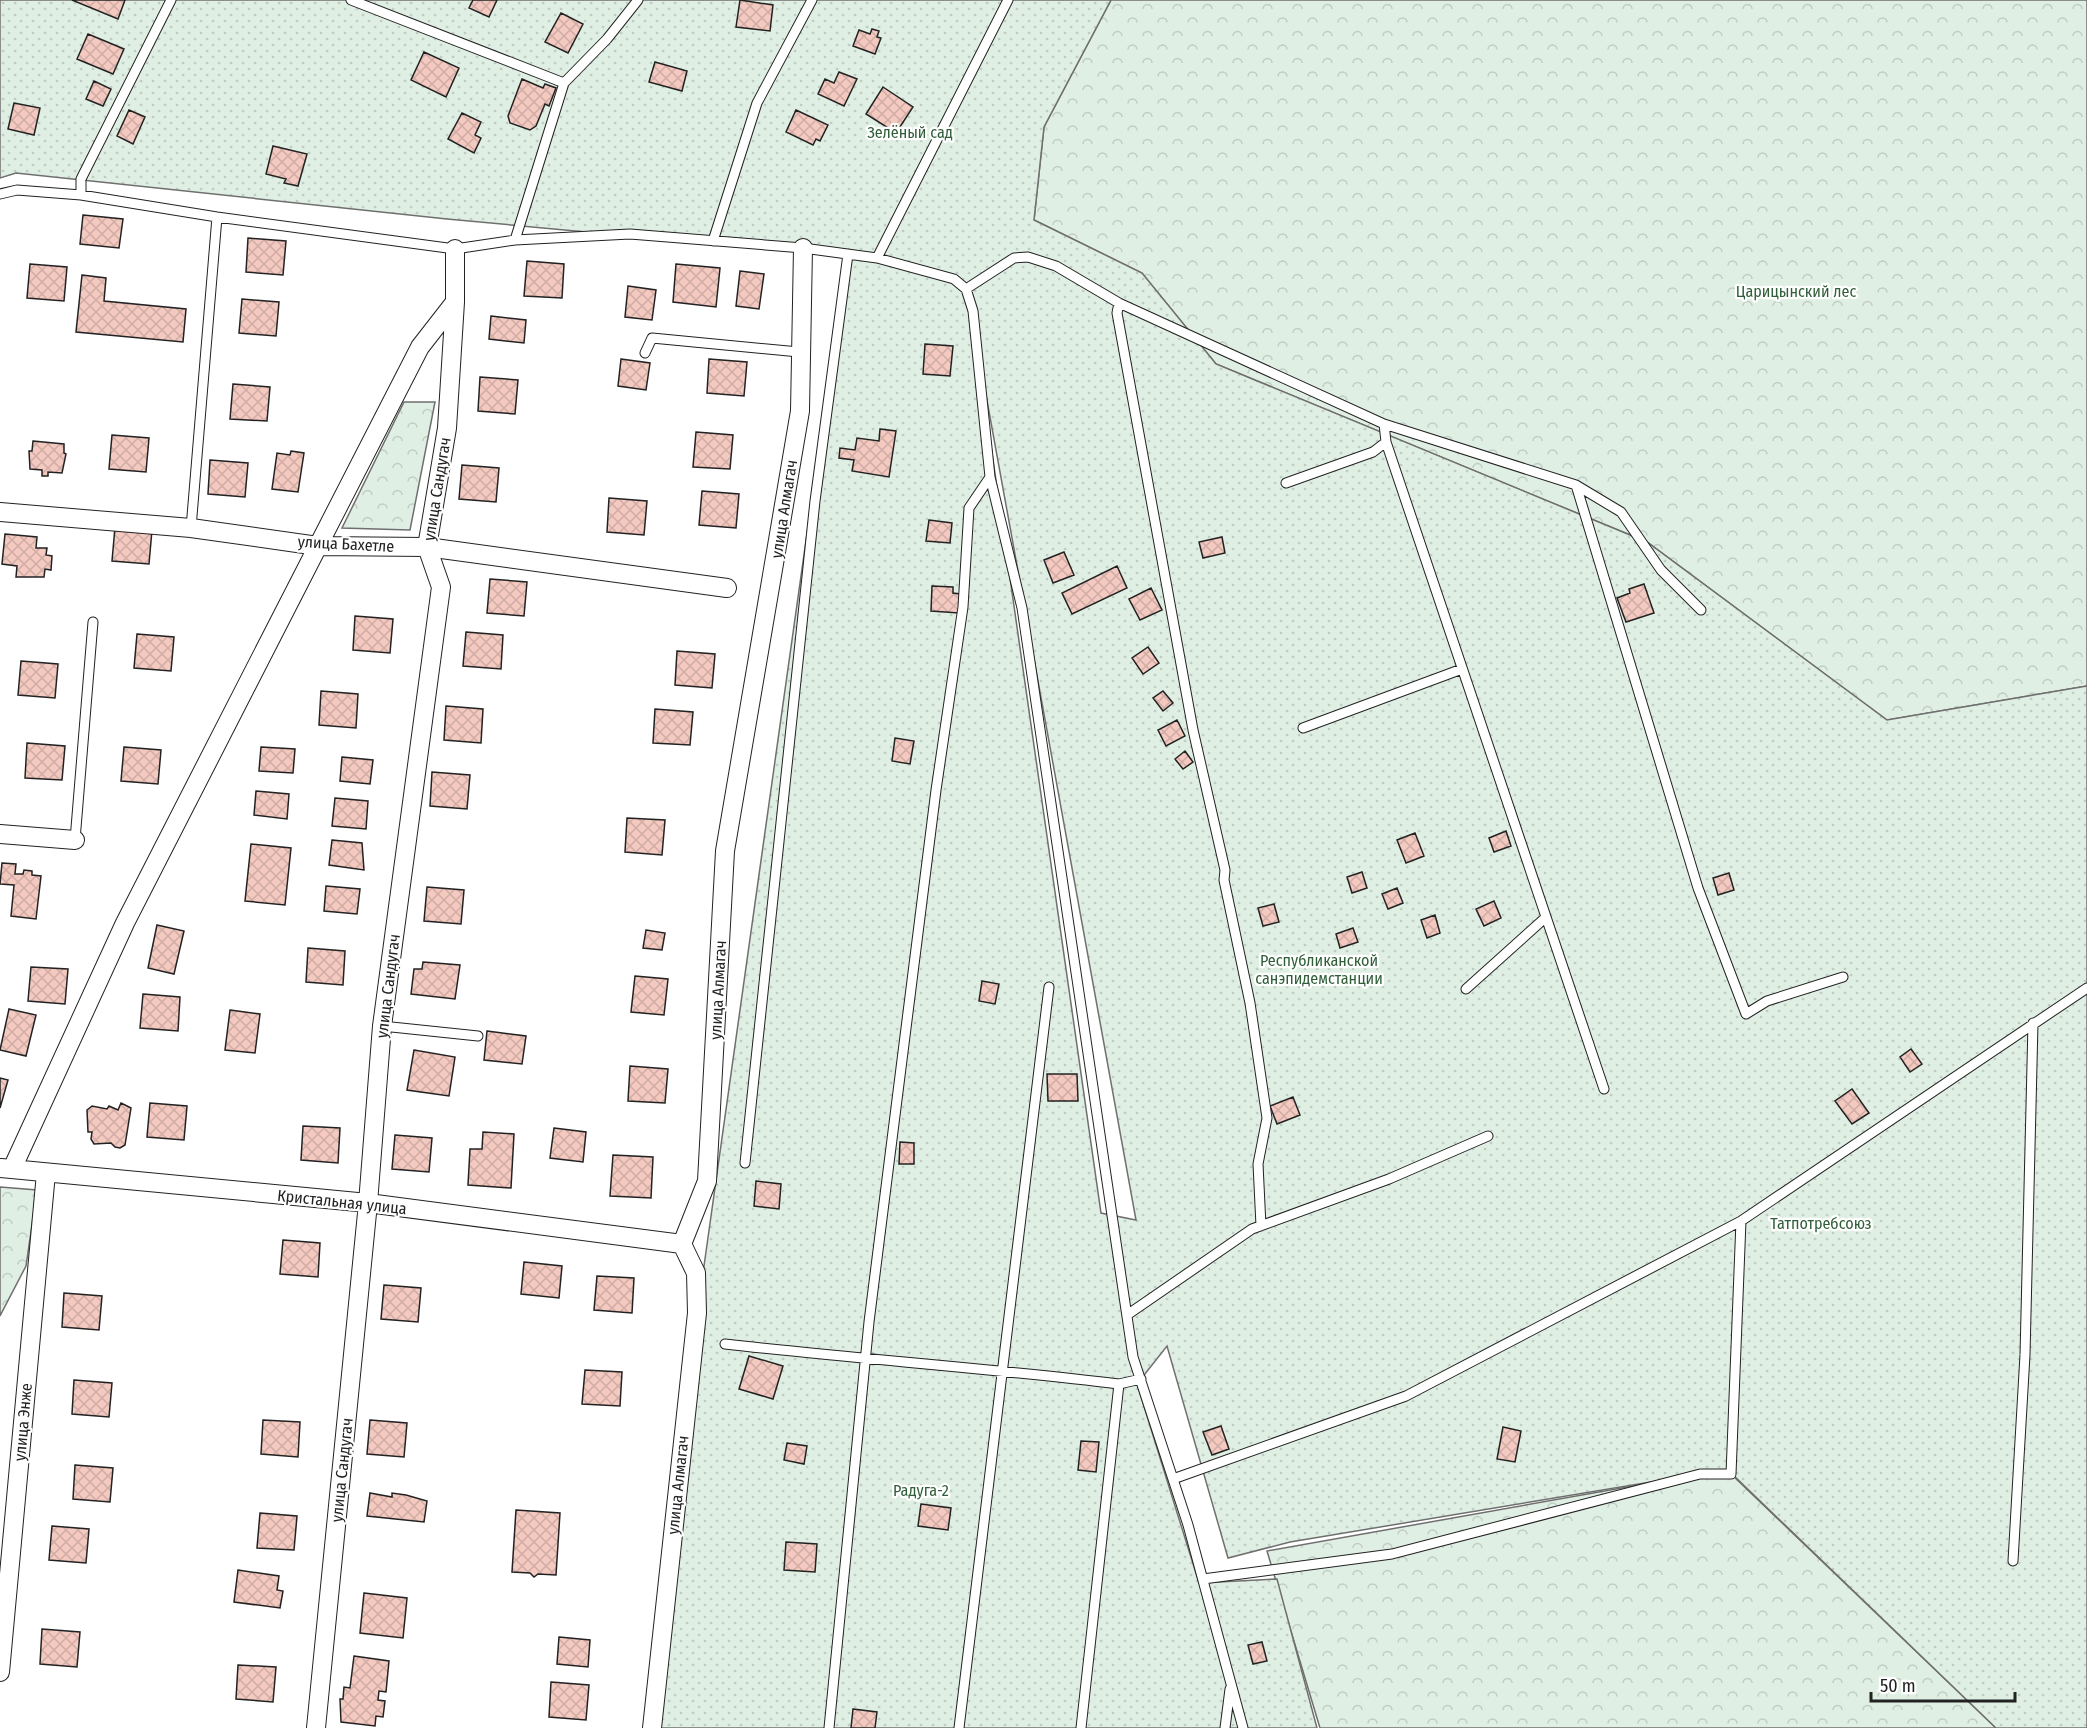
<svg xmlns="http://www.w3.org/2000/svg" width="2087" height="1728" font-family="'Fira Sans Condensed',sans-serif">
	<defs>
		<pattern id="forest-crowns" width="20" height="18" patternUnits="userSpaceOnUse" patternTransform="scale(1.5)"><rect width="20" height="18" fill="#e0efe3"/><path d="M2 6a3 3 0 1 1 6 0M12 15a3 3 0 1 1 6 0" fill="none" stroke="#c0cdc2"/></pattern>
		<pattern id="garden-dots" width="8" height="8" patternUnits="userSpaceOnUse" patternTransform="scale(1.5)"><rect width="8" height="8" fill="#e0efe3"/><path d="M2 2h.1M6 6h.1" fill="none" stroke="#c0cdc2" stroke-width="1.8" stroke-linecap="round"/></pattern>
		<pattern id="building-cross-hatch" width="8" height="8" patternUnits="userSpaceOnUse" patternTransform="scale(1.5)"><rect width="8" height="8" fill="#f3c9c0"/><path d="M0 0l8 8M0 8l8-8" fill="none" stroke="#d0aca5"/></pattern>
	</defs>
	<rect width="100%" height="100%" fill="#fff"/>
	<!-- forest -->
	<path fill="url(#forest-crowns)" stroke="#6f6f6f" stroke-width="1.5" d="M 1111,0 L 2087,0 L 2087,686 L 1887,720 L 1647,542 L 1216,364 L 1142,273 L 1034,220 L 1044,127 Z
		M 404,402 L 435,402 L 410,530 L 342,528 Z
		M 0,1187 L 37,1190 L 26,1266 L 0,1316 Z
		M 1723,1470 L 1731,1474 L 1996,1728 L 1320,1728 L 1267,1551 Z"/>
	<!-- garden -->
	<path fill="url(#garden-dots)" stroke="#6f6f6f" stroke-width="1.5" fill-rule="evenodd" d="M 0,0 L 1111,0 L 1044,127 L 1034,220 L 1142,273 L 1216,364 L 1647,542 L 1887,720 L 2087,686 L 2087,1728 L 1996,1728 L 1732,1474 L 1723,1470 L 1290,1542 L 1228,1558 L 1167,1346 L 1137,1384 L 1199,1583 L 1277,1579 L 1317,1728 L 658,1728 L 704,1266 L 846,256 L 447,219 L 16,173 L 0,178 ZM 979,362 L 980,362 L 1136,1220 L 1101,1213 Z"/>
	<!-- building -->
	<path fill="url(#building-cross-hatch)" stroke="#222" stroke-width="1.5" d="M 72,0 L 125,0 L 118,19 Z
		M 473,0 L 497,0 L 489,17 L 469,8 Z
		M 740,0 L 773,5 L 770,31 L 736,27 Z
		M 561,13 L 583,24 L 568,53 L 545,42 Z
		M 872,29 L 879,31 L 877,37 L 881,38 L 875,54 L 853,46 L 859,30 L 870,34 Z
		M 88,34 L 124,49 L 113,74 L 77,59 Z
		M 424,52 L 459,68 L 446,97 L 411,80 Z
		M 655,62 L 687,71 L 682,91 L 649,82 Z
		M 839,72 L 857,79 L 844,106 L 818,94 L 825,79 L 834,83 Z
		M 522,79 L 543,88 L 545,84 L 556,88 L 549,106 L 545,104 L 536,126 L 530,130 L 510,123 L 508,116 Z
		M 94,81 L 111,89 L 103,106 L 86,99 Z
		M 883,87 L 913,107 L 896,133 L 866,114 Z
		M 14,103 L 40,108 L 34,135 L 8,129 Z
		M 129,110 L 145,117 L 133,144 L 117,136 Z
		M 796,110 L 828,125 L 820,141 L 816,139 L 813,145 L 786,132 Z
		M 462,113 L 481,122 L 475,135 L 481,138 L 474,153 L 448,139 Z
		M 273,146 L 307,154 L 298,186 L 284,183 L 286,179 L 266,174 Z
		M 83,215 L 123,219 L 119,248 L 80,244 Z
		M 248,238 L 286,241 L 283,275 L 246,272 Z
		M 527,261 L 564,264 L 562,298 L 524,296 Z
		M 30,264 L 67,267 L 64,301 L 27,298 Z
		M 676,264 L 720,268 L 716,307 L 673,302 Z
		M 740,271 L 764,274 L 759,309 L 736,306 Z
		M 82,275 L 106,278 L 104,301 L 186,309 L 183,342 L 76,332 Z
		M 628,286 L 656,290 L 652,320 L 625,317 Z
		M 242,299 L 279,302 L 276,336 L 239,333 Z
		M 491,316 L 526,320 L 524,343 L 489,339 Z
		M 925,344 L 953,346 L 950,376 L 923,374 Z
		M 621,359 L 650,363 L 646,390 L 618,386 Z
		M 709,359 L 747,362 L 744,396 L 707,393 Z
		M 480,377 L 518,380 L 515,414 L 478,411 Z
		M 233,384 L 270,387 L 267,421 L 230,419 Z
		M 880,429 L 896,431 L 889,477 L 852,471 L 854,460 L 839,458 L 840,448 L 855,450 L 857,438 L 879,441 Z
		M 696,432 L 733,435 L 730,469 L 693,467 Z
		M 112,435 L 149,438 L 146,472 L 109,469 Z
		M 33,441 L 64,444 L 64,453 L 66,454 L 62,473 L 48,472 L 48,476 L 42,476 L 42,470 L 30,469 L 29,451 L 32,451 Z
		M 291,451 L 304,453 L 298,492 L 272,489 L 277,453 L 290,455 Z
		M 210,460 L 248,463 L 245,497 L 208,494 Z
		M 462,465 L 499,468 L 496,502 L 459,499 Z
		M 702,491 L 739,494 L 736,528 L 699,525 Z
		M 609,498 L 647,501 L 644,535 L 607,532 Z
		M 929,520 L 952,523 L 950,543 L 926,541 Z
		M 115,527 L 152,530 L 149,564 L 112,561 Z
		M 5,534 L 37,537 L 36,548 L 47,548 L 46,555 L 52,556 L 51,570 L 45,569 L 44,577 L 16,577 L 17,566 L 2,564 Z
		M 1222,537 L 1225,553 L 1203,558 L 1199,542 Z
		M 1064,552 L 1074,575 L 1053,583 L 1044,560 Z
		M 1117,566 L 1127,588 L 1072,614 L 1062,593 Z
		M 490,579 L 527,582 L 524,616 L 487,613 Z
		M 1644,584 L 1654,613 L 1626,622 L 1617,598 L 1630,593 L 1629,589 Z
		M 932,586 L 953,587 L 953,593 L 960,594 L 959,613 L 931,611 Z
		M 1151,588 L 1162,610 L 1140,620 L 1129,599 Z
		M 355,616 L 393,619 L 390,653 L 353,650 Z
		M 466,632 L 503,635 L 501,669 L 463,666 Z
		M 137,634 L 174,637 L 171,671 L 134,668 Z
		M 1148,647 L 1159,663 L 1143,674 L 1132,658 Z
		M 677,651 L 715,654 L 712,688 L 675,685 Z
		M 21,661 L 58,664 L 55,698 L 18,695 Z
		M 321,691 L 358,694 L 356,728 L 319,725 Z
		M 1163,691 L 1173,703 L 1163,711 L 1153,698 Z
		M 446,706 L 483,709 L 481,743 L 444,740 Z
		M 655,709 L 693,712 L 690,745 L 653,743 Z
		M 1177,720 L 1185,736 L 1166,746 L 1158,730 Z
		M 895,738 L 914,741 L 910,764 L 892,761 Z
		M 27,743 L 65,746 L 62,780 L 25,778 Z
		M 124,747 L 161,750 L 158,784 L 121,781 Z
		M 261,747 L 295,749 L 293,773 L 259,771 Z
		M 1185,751 L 1193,762 L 1183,769 L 1175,759 Z
		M 342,757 L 373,760 L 370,784 L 340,781 Z
		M 432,772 L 470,775 L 467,809 L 430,806 Z
		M 256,791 L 289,794 L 287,819 L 254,815 Z
		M 335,798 L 368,801 L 366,829 L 332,826 Z
		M 627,818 L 665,820 L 662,855 L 625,852 Z
		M 1506,831 L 1511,846 L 1494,852 L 1489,838 Z
		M 1415,833 L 1424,856 L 1406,863 L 1397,840 Z
		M 332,840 L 362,843 L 364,870 L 329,865 Z
		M 251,844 L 291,848 L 285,905 L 245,901 Z
		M 2,863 L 16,864 L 15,874 L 23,874 L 24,870 L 32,871 L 32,875 L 41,876 L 36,919 L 11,916 L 14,885 L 0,884 Z
		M 1362,872 L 1367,888 L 1352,893 L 1347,877 Z
		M 1729,873 L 1734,890 L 1718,895 L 1713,878 Z
		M 326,886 L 360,889 L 357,914 L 324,911 Z
		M 427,887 L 464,890 L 461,924 L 424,921 Z
		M 1397,888 L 1403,903 L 1388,909 L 1382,894 Z
		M 1494,901 L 1501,918 L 1484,926 L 1476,909 Z
		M 1274,904 L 1279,922 L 1263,926 L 1258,908 Z
		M 1435,915 L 1440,933 L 1427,938 L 1421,920 Z
		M 157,925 L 184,931 L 174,974 L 148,968 Z
		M 1353,928 L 1358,942 L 1340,948 L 1336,934 Z
		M 646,930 L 665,933 L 662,950 L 643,948 Z
		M 308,948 L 345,951 L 343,985 L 306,982 Z
		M 423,962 L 460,965 L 455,999 L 411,994 L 414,969 L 422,969 Z
		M 31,967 L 68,969 L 65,1004 L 28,1001 Z
		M 635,976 L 668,979 L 664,1015 L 631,1012 Z
		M 982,981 L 999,984 L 995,1004 L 979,1001 Z
		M 143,994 L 180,997 L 178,1031 L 140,1028 Z
		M 9,1009 L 36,1015 L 26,1056 L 0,1050 Z
		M 230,1010 L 260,1014 L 255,1053 L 225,1050 Z
		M 487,1031 L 526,1036 L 522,1064 L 484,1060 Z
		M 1911,1049 L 1922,1064 L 1910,1072 L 1900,1057 Z
		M 414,1050 L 455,1057 L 449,1096 L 407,1090 Z
		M 630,1066 L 668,1069 L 665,1103 L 628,1101 Z
		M 1047,1074 L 1077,1074 L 1078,1101 L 1048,1101 Z
		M 0,1078 L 8,1080 L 0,1108 Z
		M 1852,1089 L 1869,1113 L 1852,1124 L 1835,1101 Z
		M 1293,1097 L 1300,1115 L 1277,1124 L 1270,1106 Z
		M 121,1103 L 131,1108 L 125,1145 L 120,1148 L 115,1147 L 111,1143 L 94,1144 L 91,1139 L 92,1132 L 88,1132 L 87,1110 L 92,1106 L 107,1109 L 109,1106 L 118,1110 Z
		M 150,1103 L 187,1106 L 184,1140 L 147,1137 Z
		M 303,1126 L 340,1128 L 338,1163 L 301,1160 Z
		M 554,1128 L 586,1132 L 583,1162 L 550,1158 Z
		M 483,1132 L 514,1134 L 511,1188 L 468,1185 L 470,1149 L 482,1149 Z
		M 395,1135 L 432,1138 L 429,1172 L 392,1169 Z
		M 900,1142 L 914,1143 L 914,1164 L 899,1164 Z
		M 613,1155 L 653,1157 L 651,1198 L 610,1196 Z
		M 756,1181 L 781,1184 L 779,1209 L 754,1206 Z
		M 283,1240 L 320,1243 L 318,1277 L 280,1274 Z
		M 524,1262 L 562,1266 L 559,1298 L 521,1294 Z
		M 597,1276 L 634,1278 L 632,1313 L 594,1310 Z
		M 384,1285 L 421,1288 L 418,1322 L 381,1319 Z
		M 64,1293 L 102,1296 L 99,1330 L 62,1327 Z
		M 749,1356 L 783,1366 L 773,1399 L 739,1389 Z
		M 585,1370 L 622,1372 L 620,1406 L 582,1404 Z
		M 74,1380 L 112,1383 L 109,1417 L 72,1414 Z
		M 263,1420 L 300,1422 L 298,1457 L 261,1454 Z
		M 370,1420 L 407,1423 L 404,1457 L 367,1454 Z
		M 1221,1426 L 1229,1449 L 1212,1455 L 1203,1432 Z
		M 1503,1427 L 1521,1431 L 1515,1462 L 1497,1459 Z
		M 1081,1441 L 1099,1442 L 1096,1472 L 1078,1470 Z
		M 787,1443 L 807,1446 L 804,1464 L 784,1460 Z
		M 75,1465 L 113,1468 L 110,1502 L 73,1499 Z
		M 370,1493 L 392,1497 L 392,1493 L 406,1495 L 427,1501 L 424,1522 L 367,1516 Z
		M 921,1504 L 951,1508 L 948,1530 L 918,1526 Z
		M 516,1510 L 560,1513 L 556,1575 L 538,1574 L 534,1577 L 530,1573 L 512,1572 Z
		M 260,1513 L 297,1516 L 294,1550 L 257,1548 Z
		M 52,1526 L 89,1529 L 86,1563 L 49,1560 Z
		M 786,1542 L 817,1544 L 815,1572 L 784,1570 Z
		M 238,1570 L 279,1576 L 277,1590 L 283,1591 L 280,1608 L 234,1602 Z
		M 364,1593 L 407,1598 L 403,1638 L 360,1633 Z
		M 42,1629 L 80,1632 L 77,1667 L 40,1664 Z
		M 559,1637 L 590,1640 L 588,1667 L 557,1664 Z
		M 1262,1642 L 1267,1661 L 1253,1664 L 1248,1645 Z
		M 354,1656 L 389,1661 L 386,1692 L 379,1691 L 378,1700 L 385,1701 L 383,1717 L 376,1716 L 375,1726 L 341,1722 L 340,1699 L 343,1699 L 344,1687 L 350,1688 Z
		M 238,1665 L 276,1667 L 273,1702 L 236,1699 Z
		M 551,1682 L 589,1685 L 586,1720 L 549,1717 Z
		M 853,1709 L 877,1712 L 875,1728 L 851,1728 Z"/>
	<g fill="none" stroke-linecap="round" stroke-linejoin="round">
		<defs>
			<path id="service" d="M 351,0 L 564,83
				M 0,194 L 17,190 L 81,195 L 217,217 L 455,249 L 515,240 L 630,234 L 803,248 L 877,258 L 954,279 L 966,289 L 973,311 L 990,477 L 1022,608 L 1133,1357 L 1188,1525 L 1243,1728
				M 81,195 L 81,179 L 171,0
				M 515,240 L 564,83 L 607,39 L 638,0
				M 713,241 L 757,103 L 812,0
				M 877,258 L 1008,0
				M 966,289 L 1014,258 L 1028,257 L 1056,266 L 1119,303 L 1384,424 L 1576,485 L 1621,512 L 1661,570 L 1701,610
				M 1119,303 L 1117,313 L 1193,730 L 1225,870 L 1224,880 L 1250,1003 L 1267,1118 L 1258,1164 L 1261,1226
				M 645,353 L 652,338 L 799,352
				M 1384,424 L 1386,442 L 1604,1089
				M 1286,483 L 1373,452 L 1386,442
				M 1576,485 L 1698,888 L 1746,1014 L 1767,1001 L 1843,977
				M 191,528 L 217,217
				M 1303,728 L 1462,669
				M 75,840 L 93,622
				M 1466,989 L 1545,918
				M 382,1026 L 478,1036
				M 745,1163 L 815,501 L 848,254
				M 1127,1315 L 1252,1229 L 1389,1179 L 1488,1136
				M 725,1344 C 856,1359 988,1368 1119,1384
				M 1173,1479 L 1406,1396 L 1741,1221 L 2087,988
				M 2013,1561 L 2025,1355 L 2033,1023
				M 1203,1579 L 1392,1554 L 1700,1474 L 1731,1474 L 1741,1221
				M 829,1728 L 869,1322 L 936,790 L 963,607 L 969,508 L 990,477
				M 959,1728 L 1049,987
				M 1081,1728 L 1119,1384 L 1141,1379
				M 1225,1728 L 1230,1689"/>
			<path id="minor" d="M 0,512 L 191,528 L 318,546 L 427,547 L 727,588
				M 0,834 L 75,840
				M 1,1168 L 368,1203 L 682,1244
				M 12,1169 L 125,923 L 318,546 L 420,347 L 455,302
				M 0,1672 L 46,1173
				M 316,1728 L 368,1203 L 382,1026 L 441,587 L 427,547 L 447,428 L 455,302 L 455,249
				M 652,1728 L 697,1313 L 696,1273 L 682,1244 L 707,1181 L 725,851 L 800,411 L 803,248"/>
		</defs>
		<!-- service casing -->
		<use href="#service" stroke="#222" stroke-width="11"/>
		<!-- minor casing -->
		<use href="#minor" stroke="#222" stroke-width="20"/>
		<!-- service -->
		<use href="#service" stroke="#fff" stroke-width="9"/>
		<!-- minor -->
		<use href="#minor" stroke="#fff" stroke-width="18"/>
	</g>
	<g text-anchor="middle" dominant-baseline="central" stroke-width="4.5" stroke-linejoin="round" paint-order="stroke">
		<!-- park labels -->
		<g font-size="16" fill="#2f5e38" stroke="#fff">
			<text x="910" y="132">Зелёный сад</text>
			<text x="1796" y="291">Царицынский лес</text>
			<text x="1319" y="960">Республиканской<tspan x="1319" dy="18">санэпидемстанции</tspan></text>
			<text x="1821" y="1223">Татпотребсоюз</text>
			<text x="921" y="1490">Радуга-2</text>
		</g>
		<!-- street labels -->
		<g font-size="16" fill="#222" stroke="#fff">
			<text transform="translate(437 489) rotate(-81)">улица Сандугач</text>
			<text transform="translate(784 509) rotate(-81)">улица Алмагач</text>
			<text transform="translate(346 544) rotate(3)">улица Бахетле</text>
			<text transform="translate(388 986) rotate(-83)">улица Сандугач</text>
			<text transform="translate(718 990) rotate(-87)">улица Алмагач</text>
			<text transform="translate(342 1202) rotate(6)">Кристальная улица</text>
			<text transform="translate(23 1422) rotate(-85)">улица Энже</text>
			<text transform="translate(342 1470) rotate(-84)">улица Сандугач</text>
			<text transform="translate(678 1485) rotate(-84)">улица Алмагач</text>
		</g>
	</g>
	<!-- scale -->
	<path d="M1871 1692v9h144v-9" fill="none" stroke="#222222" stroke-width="3"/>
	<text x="1880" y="1692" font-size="18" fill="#222222" stroke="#ffffff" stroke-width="4.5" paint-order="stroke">50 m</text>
</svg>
